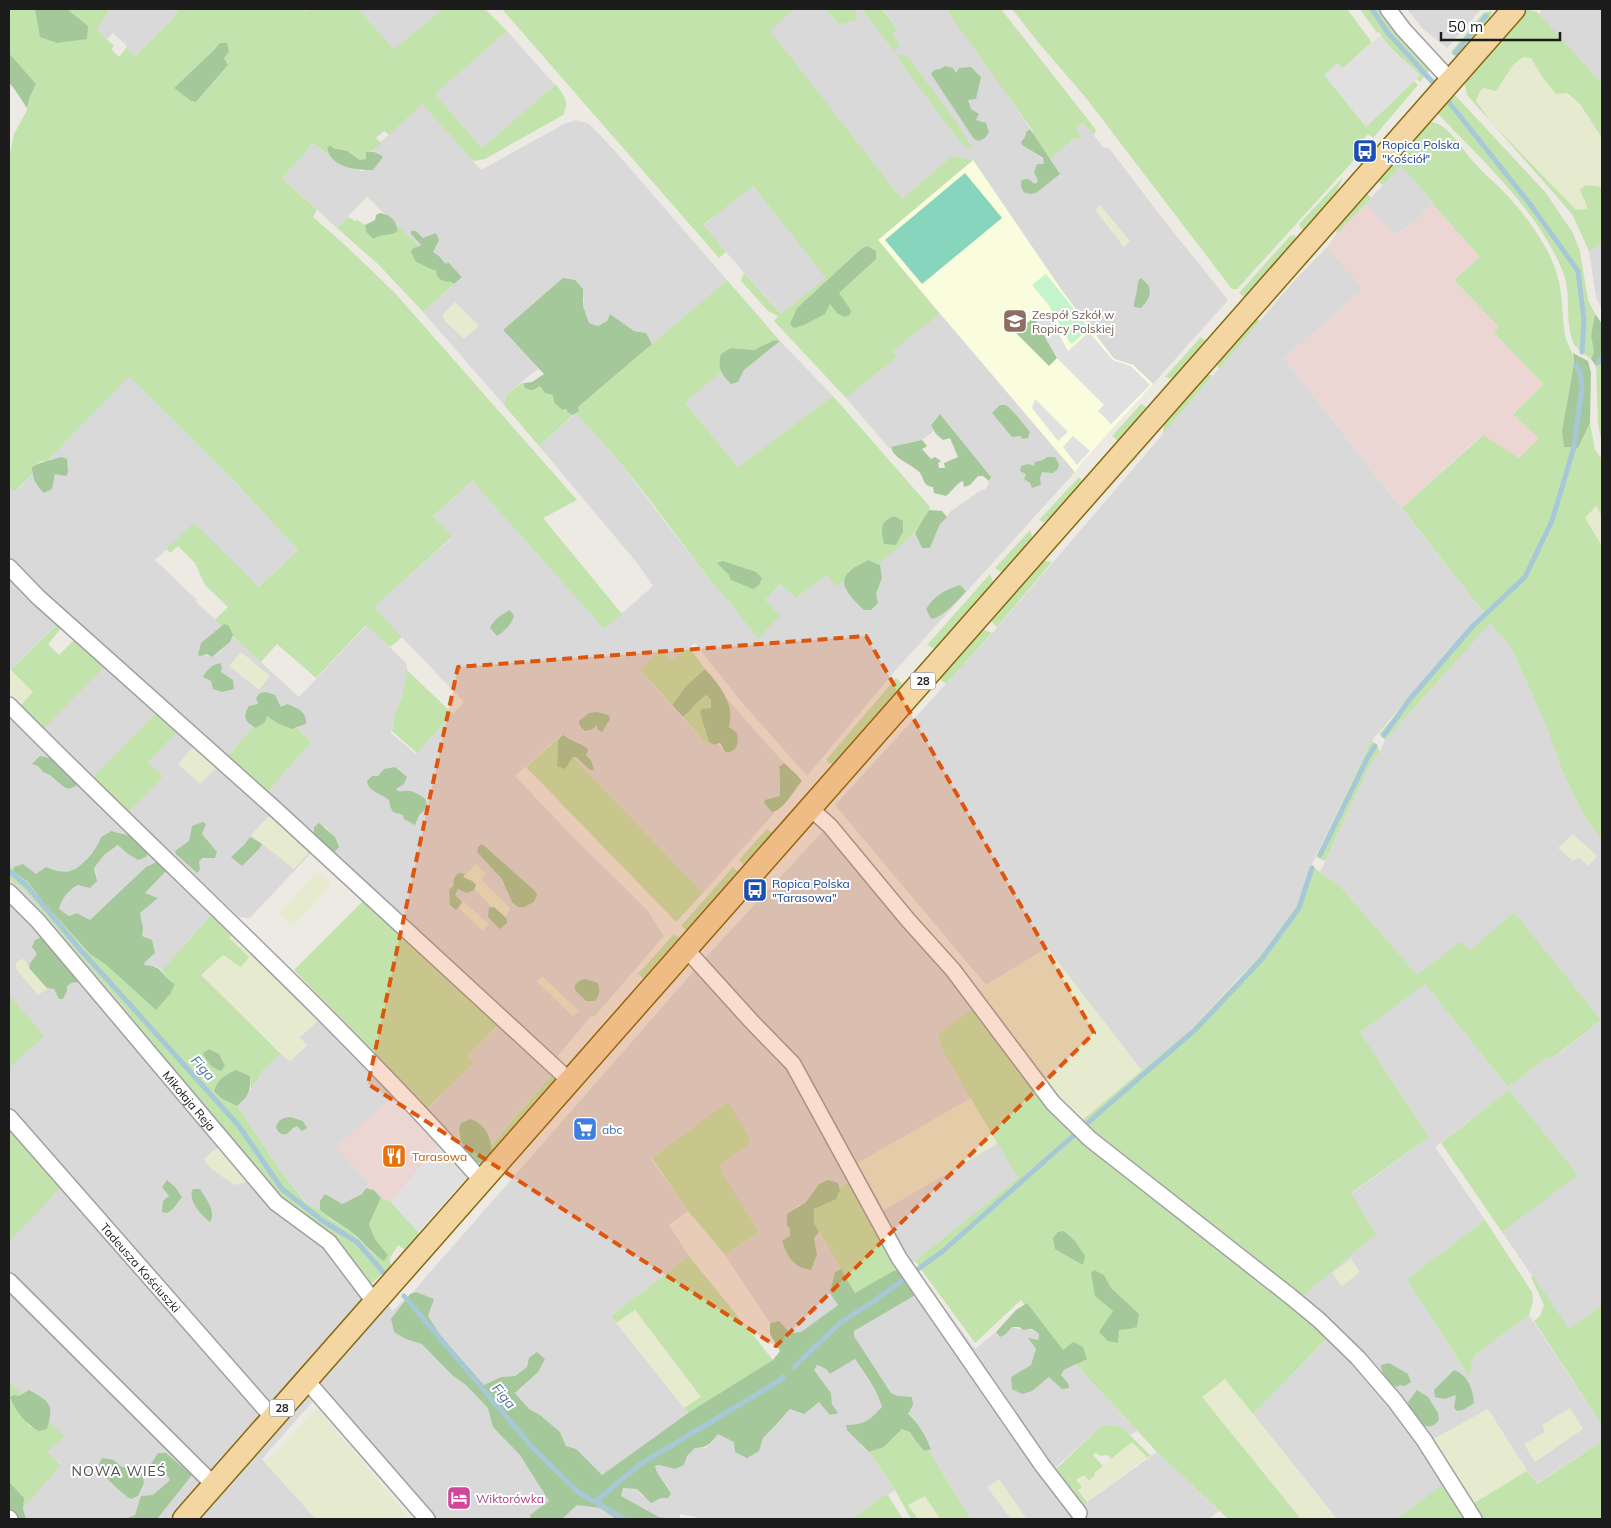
<svg xmlns="http://www.w3.org/2000/svg" width="1611" height="1528" font-family="Mulish,sans-serif">
	<rect width="100%" height="100%" fill="#edeae3"/>
	<!-- residential -->
	<path fill="#dad9d9" d="M 110,9 L 174,9 L 178,13 L 135,56 L 128,50 L 126,45 L 113,33 L 107,39 L 97,30 Z
		M 358,9 L 443,9 L 394,49 Z
		M 794,9 L 825,9 L 839,25 L 858,18 L 854,11 L 862,9 L 893,51 L 892,34 L 898,30 L 883,9 L 946,9 L 983,58 L 1030,129 L 1026,132 L 1025,137 L 1021,142 L 1022,145 L 1043,159 L 1044,164 L 1036,176 L 1038,181 L 1035,184 L 1030,181 L 1021,189 L 1060,174 L 1050,159 L 1069,143 L 1071,139 L 1082,138 L 1076,128 L 1084,123 L 1103,147 L 1109,148 L 1166,223 L 1228,300 L 1153,384 L 1133,365 L 1114,359 L 1063,292 L 952,156 L 902,199 L 769,31 Z
		M 1407,9 L 1481,9 L 1447,48 L 1422,28 Z
		M 1543,9 L 1602,9 L 1602,84 L 1538,15 Z
		M 507,31 L 555,85 L 482,148 L 435,94 Z
		M 422,104 L 481,170 L 564,124 L 576,120 L 589,124 L 615,151 L 727,280 L 652,344 L 646,333 L 634,331 L 610,314 L 607,321 L 598,326 L 589,323 L 583,306 L 584,298 L 503,330 L 539,368 L 506,395 L 504,405 L 423,312 L 462,277 L 448,263 L 446,264 L 439,256 L 433,252 L 423,238 L 416,231 L 421,245 L 419,246 L 367,197 L 337,228 L 282,178 L 314,143 L 325,154 L 328,152 L 338,163 L 346,167 L 362,171 L 373,170 L 379,153 L 371,151 Z
		M 1401,166 L 1433,202 L 1415,222 L 1395,235 L 1365,204 Z
		M 752,185 L 827,278 L 781,314 L 703,226 Z
		M 1602,243 L 1602,309 L 1596,298 L 1589,251 Z
		M 1327,247 L 1364,289 L 1284,358 L 1484,613 L 1372,740 L 1311,866 L 1296,907 L 1262,953 L 1190,1030 L 1142,1071 L 1047,948 L 986,985 L 835,805 L 990,636 L 1293,282 Z
		M 940,314 L 1075,472 L 894,672 L 807,776 L 739,699 L 695,643 L 671,661 L 660,649 L 640,670 L 706,744 L 709,742 L 714,745 L 718,744 L 725,752 L 731,720 L 731,714 L 726,698 L 784,763 L 779,767 L 781,779 L 779,786 L 780,796 L 772,812 L 776,811 L 703,893 L 573,757 L 576,757 L 590,770 L 585,756 L 568,737 L 561,735 L 515,776 L 571,835 L 648,911 L 664,936 L 594,1017 L 591,1016 L 557,1057 L 334,853 L 339,847 L 327,828 L 319,824 L 314,827 L 313,851 L 250,918 L 239,917 L 129,812 L 163,777 L 148,762 L 179,730 L 259,802 L 311,742 L 297,728 L 306,724 L 281,707 L 279,702 L 258,704 L 249,725 L 253,727 L 227,757 L 158,711 L 92,778 L 136,833 L 131,836 L 110,831 L 101,837 L 99,845 L 82,864 L 72,871 L 65,872 L 46,868 L 36,874 L 14,867 L 13,871 L 9,865 L 9,709 L 35,737 L 106,664 L 67,614 L 9,672 L 9,486 L 15,492 L 32,474 L 38,488 L 55,474 L 54,460 L 47,461 L 129,375 L 236,483 L 298,550 L 259,587 L 194,524 L 155,560 L 197,600 L 196,602 L 222,626 L 201,644 L 204,654 L 212,657 L 218,653 L 230,642 L 233,636 L 299,697 L 367,625 L 407,664 L 407,670 L 402,697 L 394,717 L 391,733 L 416,754 L 464,702 L 373,607 L 452,538 L 433,516 L 472,481 L 604,629 L 653,586 L 638,564 L 539,446 L 576,413 L 617,459 L 712,583 L 733,606 L 765,600 L 782,584 L 796,598 L 827,575 L 837,586 L 844,580 L 846,592 L 860,606 L 876,594 L 882,578 L 878,564 L 915,533 L 922,547 L 930,548 L 940,524 L 951,511 L 980,491 L 986,489 L 991,477 L 940,414 L 931,424 L 934,431 L 922,440 L 889,448 L 846,398 L 896,358 L 891,351 Z
		M 780,341 L 833,396 L 738,467 L 685,403 L 721,372 L 722,375 L 738,382 L 744,370 Z
		M 1490,622 L 1511,647 L 1546,726 L 1563,773 L 1586,819 L 1602,840 L 1602,1305 L 1569,1330 L 1502,1232 L 1577,1175 L 1509,1090 L 1435,1147 L 1485,1220 L 1407,1279 L 1469,1377 L 1472,1362 L 1477,1353 L 1529,1315 L 1602,1425 L 1602,1441 L 1536,1484 L 1488,1410 L 1453,1477 L 1396,1519 L 1337,1519 L 1253,1414 L 1329,1336 L 1300,1298 L 1351,1194 L 1429,1137 L 1359,1032 L 1425,984 L 1508,1087 L 1548,1057 L 1551,1060 L 1601,1020 L 1469,950 L 1461,941 L 1417,975 L 1339,885 L 1320,872 L 1370,765 L 1380,751 L 1385,740 Z
		M 823,831 L 974,1008 L 944,1053 L 971,1098 L 858,1163 L 884,1210 L 998,1143 L 1018,1178 L 905,1269 L 854,1181 L 840,1188 L 838,1183 L 819,1184 L 806,1202 L 797,1206 L 790,1228 L 790,1236 L 817,1254 L 814,1238 L 819,1232 L 841,1269 L 835,1272 L 835,1300 L 838,1305 L 801,1332 L 790,1333 L 779,1322 L 770,1323 L 725,1255 L 758,1232 L 722,1173 L 720,1165 L 749,1144 L 750,1138 L 728,1103 L 651,1159 L 688,1211 L 669,1225 L 689,1256 L 611,1316 L 688,1413 L 602,1475 L 576,1450 L 566,1446 L 560,1432 L 540,1415 L 529,1409 L 514,1392 L 522,1388 L 529,1358 L 527,1367 L 515,1376 L 501,1377 L 484,1385 L 441,1336 L 428,1316 L 416,1292 L 411,1294 L 706,957 Z
		M 119,845 L 128,854 L 149,851 L 159,861 L 90,920 L 77,913 L 69,916 L 59,909 L 60,902 L 72,889 L 97,875 L 94,868 L 104,855 Z
		M 169,868 L 215,911 L 162,970 L 156,966 L 144,965 L 140,913 L 158,898 L 145,893 Z
		M 9,879 L 24,890 L 121,1004 L 171,1067 L 219,1121 L 220,1126 L 345,1252 L 393,1311 L 403,1300 L 577,1505 L 600,1508 L 616,1519 L 426,1519 L 322,1391 L 262,1459 L 316,1519 L 9,1519 L 9,1482 L 61,1464 L 46,1451 L 49,1422 L 9,1381 Z
		M 322,1017 L 395,1095 L 369,1182 L 362,1194 L 342,1204 L 320,1201 L 320,1210 L 307,1203 L 279,1169 L 237,1106 L 244,1100 L 264,1069 L 281,1054 L 290,1061 L 307,1045 L 299,1038 Z
		M 503,1021 L 555,1071 L 491,1144 L 489,1135 L 458,1135 L 468,1153 L 427,1110 L 473,1062 L 468,1056 Z
		M 930,1288 L 975,1349 L 996,1332 L 1000,1337 L 1005,1335 L 1012,1327 L 1023,1330 L 1031,1330 L 1039,1334 L 1038,1340 L 1029,1340 L 1036,1349 L 1031,1366 L 1011,1377 L 1045,1381 L 1049,1377 L 1068,1383 L 1061,1375 L 1064,1370 L 1076,1365 L 1137,1431 L 1130,1435 L 1122,1427 L 1098,1429 L 1055,1468 L 1083,1505 L 1157,1452 L 1219,1511 L 1209,1519 L 1075,1519 L 1074,1516 L 1070,1519 L 971,1519 L 929,1451 L 931,1450 L 930,1444 L 913,1417 L 908,1414 L 898,1396 L 891,1393 L 854,1336 L 854,1331 L 903,1301 Z
		M 855,1359 L 881,1401 L 882,1407 L 871,1420 L 856,1425 L 846,1425 L 862,1446 L 869,1452 L 895,1490 L 888,1495 L 884,1495 L 852,1519 L 696,1519 L 696,1517 L 680,1514 L 680,1519 L 671,1519 L 659,1517 L 620,1496 L 623,1488 L 637,1489 L 642,1496 L 658,1500 L 661,1498 L 668,1498 L 671,1494 L 667,1485 L 661,1481 L 655,1466 L 659,1465 L 675,1469 L 684,1465 L 687,1456 L 695,1448 L 706,1448 L 714,1441 L 718,1434 L 758,1451 L 763,1438 L 778,1424 L 790,1409 L 819,1402 L 837,1413 L 832,1404 L 831,1393 L 813,1370 L 817,1365 L 826,1369 L 830,1374 Z"/>
	<!-- commercial -->
	<path fill="#ecd6d3" d="M 1432,203 L 1480,257 L 1454,280 L 1500,328 L 1494,333 L 1543,384 L 1513,413 L 1539,438 L 1519,459 L 1482,435 L 1402,508 L 1284,358 L 1364,289 L 1327,247 L 1337,233 L 1365,204 L 1395,235 L 1415,222 Z
		M 395,1095 L 441,1143 L 391,1202 L 381,1198 L 374,1190 L 366,1188 L 368,1182 L 335,1147 Z"/>
	<!-- education -->
	<path fill="#f9fcdd" d="M 973,160 L 1063,292 L 1114,359 L 1133,365 L 1153,384 L 1082,462 L 1075,472 L 878,240 Z"/>
	<!-- farmland -->
	<path fill="#e6eacf" d="M 1524,57 L 1532,58 L 1543,78 L 1580,104 L 1602,138 L 1602,187 L 1586,185 L 1581,194 L 1587,202 L 1587,210 L 1576,210 L 1491,122 L 1476,101 L 1479,93 L 1483,88 L 1496,91 L 1512,66 Z
		M 1100,205 L 1130,241 L 1124,247 L 1095,210 Z
		M 455,302 L 479,326 L 464,339 L 446,322 L 442,315 Z
		M 1596,506 L 1602,516 L 1602,546 L 1584,518 Z
		M 241,652 L 270,676 L 259,690 L 229,666 Z
		M 11,671 L 33,692 L 22,704 L 9,691 L 9,674 Z
		M 193,747 L 216,768 L 200,784 L 178,764 Z
		M 269,816 L 310,851 L 294,869 L 251,835 Z
		M 1573,834 L 1597,856 L 1594,860 L 1588,866 L 1579,857 L 1573,861 L 1558,848 Z
		M 476,864 L 486,874 L 481,879 L 510,908 L 506,917 L 494,907 L 492,907 L 474,889 L 476,885 L 472,881 L 463,877 Z
		M 317,871 L 332,884 L 293,927 L 280,916 L 280,912 Z
		M 464,902 L 489,924 L 483,931 L 459,908 Z
		M 236,931 L 322,1017 L 299,1037 L 307,1045 L 290,1061 L 201,975 L 223,955 L 249,957 L 229,938 Z
		M 1047,948 L 1142,1071 L 1079,1123 L 1039,1074 L 978,994 L 986,985 Z
		M 24,959 L 29,968 L 47,988 L 47,989 L 38,995 L 16,969 L 16,963 L 19,960 Z
		M 542,976 L 579,1011 L 573,1016 L 537,982 Z
		M 971,1098 L 998,1143 L 884,1210 L 858,1163 Z
		M 219,1146 L 251,1181 L 234,1185 L 209,1167 L 204,1159 Z
		M 1351,1259 L 1360,1272 L 1342,1286 L 1332,1273 Z
		M 635,1310 L 701,1397 L 684,1408 L 616,1323 Z
		M 1225,1379 L 1336,1519 L 1301,1519 L 1202,1397 Z
		M 317,1408 L 410,1519 L 316,1519 L 265,1463 Z
		M 1570,1408 L 1583,1429 L 1535,1462 L 1524,1444 L 1545,1432 L 1542,1425 Z
		M 1488,1409 L 1527,1471 L 1471,1505 L 1432,1445 L 1435,1438 Z
		M 1132,1442 L 1145,1455 L 1146,1458 L 1087,1502 L 1078,1490 L 1076,1480 L 1084,1475 L 1089,1481 L 1094,1473 Z
		M 999,1479 L 1027,1519 L 1011,1519 L 987,1487 Z
		M 925,1496 L 940,1519 L 918,1519 L 908,1505 Z"/>
	<!-- grass -->
	<path fill="#c3e3ad" fill-rule="evenodd" d="M 9,9 L 35,9 L 38,20 L 87,26 L 67,9 L 110,9 L 97,30 L 114,46 L 111,49 L 119,57 L 127,47 L 128,50 L 135,56 L 178,13 L 174,9 L 303,9 L 305,11 L 309,9 L 358,9 L 394,49 L 443,9 L 485,9 L 507,31 L 435,94 L 482,148 L 556,84 C 564,96 570,102 563,115 L 485,159 L 473,161 L 422,104 L 389,135 L 384,131 L 376,138 L 381,143 L 371,151 L 366,152 L 366,159 L 360,160 L 347,151 L 333,148 L 330,145 L 327,148 L 328,152 L 326,154 L 314,143 L 282,178 L 317,210 L 313,217 L 346,246 L 395,293 L 577,500 L 543,518 L 622,614 L 604,629 L 472,481 L 433,516 L 452,537 L 374,607 L 402,637 L 390,647 L 366,625 L 316,678 L 277,644 L 261,662 L 233,636 L 224,624 L 222,626 L 215,620 L 228,607 L 205,585 L 195,563 L 178,546 L 170,553 L 166,549 L 194,523 L 259,587 L 298,550 L 236,483 L 129,376 L 47,461 L 41,461 L 32,467 L 32,474 L 14,492 L 9,486 L 9,158 L 14,134 L 26,112 L 30,97 L 36,84 L 9,53 ZM 216,46 L 228,65 L 196,102 L 191,101 L 174,88 L 213,51 Z
		M 502,9 L 794,9 L 770,31 L 902,199 L 952,156 L 973,160 L 878,240 L 940,314 L 892,351 L 897,357 L 846,398 L 774,321 L 778,316 L 768,311 L 741,281 L 744,273 L 781,314 L 826,278 L 753,186 L 703,225 L 726,252 L 719,258 ZM 867,246 L 838,293 L 851,310 L 830,304 L 828,307 L 797,308 L 861,249 Z
		M 825,9 L 857,9 L 855,11 L 858,19 L 839,25 Z
		M 862,9 L 882,9 L 898,30 L 892,34 L 900,46 L 893,51 Z
		M 946,9 L 1001,9 L 1096,130 L 1094,135 L 1083,123 L 1076,128 L 1082,138 L 1071,139 L 1069,143 L 1050,159 L 1034,136 L 1032,130 Z
		M 1012,9 L 1347,9 L 1371,41 L 1371,43 L 1343,68 L 1366,127 L 1414,81 L 1418,85 L 1373,138 L 1368,134 L 1359,143 L 1365,148 L 1237,289 L 1232,289 L 1086,98 L 1037,41 Z
		M 1360,9 L 1380,9 L 1393,28 L 1432,66 L 1420,82 L 1416,78 L 1419,75 L 1389,46 L 1379,32 L 1377,33 Z
		M 1527,10 L 1535,11 L 1539,14 L 1602,84 L 1602,138 L 1580,104 L 1567,93 L 1556,94 L 1543,78 L 1531,58 L 1523,57 L 1513,65 L 1496,91 L 1483,88 L 1479,93 L 1476,101 L 1491,122 L 1576,210 L 1587,209 C 1587,201 1581,197 1580,189 L 1586,185 L 1602,187 L 1602,243 L 1589,251 L 1572,214 L 1467,95 L 1465,84 L 1466,80 Z
		M 1490,11 L 1492,12 C 1491,22 1466,50 1457,56 L 1451,52 L 1483,13 Z
		M 901,54 L 909,58 L 957,123 L 974,151 L 960,142 L 900,62 L 898,56 Z
		M 1452,96 L 1456,96 L 1546,193 L 1573,233 L 1580,251 L 1588,300 L 1595,314 L 1591,336 L 1594,352 L 1591,359 C 1585,355 1578,350 1574,344 C 1564,322 1572,294 1563,272 C 1539,212 1482,160 1438,114 L 1438,110 L 1440,111 Z
		M 1430,122 C 1446,122 1461,147 1471,159 C 1482,172 1494,182 1506,194 C 1527,217 1550,247 1558,278 C 1563,297 1562,316 1565,335 C 1567,345 1573,350 1574,363 L 1562,431 L 1564,447 L 1578,448 L 1590,423 L 1595,450 L 1602,459 L 1602,516 L 1596,506 L 1585,518 L 1602,546 L 1602,840 L 1586,819 L 1563,773 L 1546,726 L 1511,647 L 1490,623 L 1385,740 L 1379,734 L 1484,613 L 1402,508 L 1483,435 L 1519,458 L 1539,438 L 1513,414 L 1543,384 L 1494,333 L 1499,327 L 1454,280 L 1480,257 L 1432,203 L 1433,202 L 1401,166 L 1383,185 L 1378,182 L 1377,180 L 1427,123 Z
		M 1343,177 L 1334,197 L 1304,230 L 1301,229 L 1299,224 Z
		M 1366,193 L 1371,198 L 1337,234 L 1336,227 Z
		M 348,217 L 355,221 L 357,220 L 365,225 L 366,232 L 373,239 C 381,233 390,235 398,231 L 397,225 L 419,246 L 417,246 L 416,262 L 433,270 L 436,270 L 446,282 L 451,282 L 454,284 L 423,312 L 379,265 L 337,228 Z
		M 1294,235 L 1296,237 L 1294,241 L 1246,297 L 1244,297 L 1239,293 L 1290,236 Z
		M 727,280 L 780,341 L 774,340 L 754,350 L 731,348 L 719,362 L 721,372 L 685,403 L 738,467 L 833,396 L 930,507 C 921,533 898,547 878,564 L 868,560 L 849,571 L 844,580 L 837,587 L 827,575 L 796,598 L 781,584 L 765,600 L 780,616 L 758,639 L 733,606 L 712,583 L 653,504 L 617,459 L 576,413 L 579,411 L 578,407 Z
		M 1256,318 L 1260,321 L 1219,369 L 1216,364 Z
		M 1201,337 L 1206,341 L 1204,345 L 1176,376 L 1172,379 L 1165,377 Z
		M 1602,361 L 1602,443 L 1598,424 L 1596,366 Z
		M 1208,375 L 1213,375 L 1163,434 L 1164,424 Z
		M 523,382 L 524,387 L 540,386 L 553,395 L 567,412 L 573,415 L 539,446 L 504,405 L 506,395 Z
		M 1141,404 L 1146,407 L 1145,409 L 1118,441 L 1112,436 Z
		M 1079,477 L 1081,479 L 1081,482 L 1050,519 L 1043,522 L 1039,520 Z
		M 1030,530 L 1032,536 L 1031,541 L 1005,571 L 1001,572 L 995,568 Z
		M 1044,561 L 1052,562 L 997,627 L 991,621 Z
		M 990,574 L 993,581 L 992,585 L 936,649 L 927,645 Z
		M 59,622 L 63,626 L 48,644 L 59,655 L 76,638 L 106,665 L 43,729 L 21,705 L 33,692 L 11,670 Z
		M 985,630 L 992,633 L 946,684 L 941,680 L 941,677 L 982,631 Z
		M 689,647 L 705,669 L 686,686 L 672,705 L 640,670 L 660,649 L 671,661 Z
		M 407,670 L 453,714 L 417,753 L 392,731 L 394,717 L 402,697 Z
		M 896,678 L 904,685 L 837,762 L 833,764 L 828,763 L 827,759 Z
		M 705,695 L 711,700 L 711,708 L 700,713 L 709,742 L 706,744 L 683,717 C 691,711 697,702 705,695 Z
		M 158,711 L 179,730 L 148,762 L 163,777 L 129,812 L 92,778 Z
		M 267,716 C 275,721 288,730 297,728 L 311,742 L 267,793 L 227,757 L 253,727 L 256,728 Z
		M 562,735 L 558,741 L 557,758 L 573,757 L 703,893 L 676,922 L 526,767 Z
		M 1372,740 L 1380,751 L 1370,765 L 1325,861 L 1316,857 Z
		M 767,829 L 775,835 L 745,866 L 739,860 Z
		M 9,865 L 28,882 L 43,902 L 90,954 L 105,964 L 155,1009 L 171,993 L 175,984 L 167,979 L 162,970 L 215,911 L 236,931 L 229,938 L 249,957 L 241,967 L 223,955 L 201,975 L 281,1054 L 264,1069 L 251,1089 L 250,1076 C 235,1076 218,1073 214,1091 L 237,1106 L 279,1169 L 306,1203 L 320,1210 L 332,1220 L 351,1232 L 376,1256 L 388,1255 L 375,1239 L 369,1224 L 381,1198 L 391,1202 L 418,1232 L 418,1235 L 406,1251 L 398,1245 L 390,1258 L 391,1266 L 371,1284 L 345,1252 L 288,1204 L 254,1168 L 220,1126 L 219,1121 L 171,1067 L 121,1004 L 24,890 L 9,879 Z
		M 1311,866 L 1339,885 L 1417,975 L 1461,941 L 1470,950 L 1514,912 L 1601,1020 L 1550,1060 L 1548,1057 L 1508,1087 L 1425,984 L 1360,1032 L 1429,1137 L 1351,1193 L 1376,1234 L 1300,1298 L 1079,1123 L 1190,1030 L 1238,980 L 1262,953 L 1296,907 Z
		M 733,867 L 739,874 L 691,931 L 686,930 L 681,926 Z
		M 366,898 L 502,1021 L 468,1056 L 474,1062 L 427,1109 L 294,970 Z
		M 674,934 L 680,938 L 680,943 L 646,980 L 638,974 Z
		M 9,995 L 44,1036 L 9,1068 Z
		M 974,1008 L 1035,1089 L 1329,1336 L 1253,1414 L 1225,1379 L 1202,1397 L 1301,1519 L 1228,1519 L 1157,1452 L 1076,1365 L 1068,1360 L 1021,1300 L 975,1343 L 915,1261 L 1018,1178 L 944,1053 L 938,1034 Z
		M 555,1071 L 559,1076 L 492,1153 L 491,1145 Z
		M 1509,1090 L 1578,1175 L 1502,1232 L 1441,1143 Z
		M 728,1102 L 750,1138 L 749,1144 L 720,1165 L 722,1173 L 759,1232 L 725,1255 L 688,1211 L 652,1158 Z
		M 9,1120 L 64,1184 L 9,1242 Z
		M 854,1180 L 905,1269 L 893,1271 L 855,1293 L 814,1223 L 814,1209 L 840,1190 L 840,1188 Z
		M 1485,1220 L 1532,1292 L 1533,1302 L 1529,1315 L 1477,1353 L 1472,1362 L 1469,1377 L 1407,1279 Z
		M 689,1256 L 773,1360 L 688,1413 L 684,1408 L 701,1397 L 635,1310 L 616,1323 L 611,1316 Z
		M 1533,1276 L 1569,1329 L 1602,1305 L 1602,1425 L 1534,1321 L 1540,1316 L 1544,1305 L 1531,1277 Z
		M 9,1381 L 22,1394 L 13,1404 L 30,1427 L 47,1429 L 49,1422 L 65,1437 L 47,1451 L 61,1465 L 23,1508 L 24,1498 L 9,1482 Z
		M 1108,1425 L 1122,1427 L 1151,1456 L 1146,1458 L 1145,1455 L 1132,1442 L 1111,1459 L 1108,1455 L 1101,1456 L 1095,1453 L 1093,1455 L 1103,1466 L 1094,1473 L 1095,1475 L 1089,1481 L 1084,1475 L 1076,1480 L 1082,1487 L 1078,1490 L 1087,1502 L 1084,1505 L 1056,1469 L 1098,1429 Z
		M 902,1429 L 910,1432 L 915,1440 L 924,1451 L 929,1451 L 971,1519 L 940,1519 L 925,1496 L 908,1505 L 918,1519 L 911,1519 L 895,1490 L 869,1452 L 884,1447 Z
		M 1602,1441 L 1602,1519 L 1480,1519 L 1471,1505 L 1527,1471 L 1537,1484 Z
		M 1446,1482 L 1470,1519 L 1396,1519 Z
		M 884,1495 L 888,1495 L 903,1519 L 852,1519 Z"/>
	<!-- forest -->
	<path fill="#a5c89b" d="M 35,9 L 67,9 L 88,26 L 87,39 L 57,43 L 40,37 Z
		M 220,43 L 227,43 L 229,52 L 224,58 L 228,65 L 196,102 L 191,101 L 174,88 L 213,51 Z
		M 9,53 L 36,84 L 30,97 L 27,108 C 22,101 14,87 9,83 Z
		M 945,66 L 953,68 L 956,73 L 959,68 L 971,67 L 981,77 L 976,99 L 968,100 L 971,109 L 979,114 L 976,120 L 986,123 L 989,132 L 985,138 L 979,141 L 974,139 L 931,74 L 934,70 L 940,69 Z
		M 1030,129 L 1060,174 L 1036,193 L 1031,194 L 1025,193 C 1021,189 1020,186 1022,180 L 1028,179 L 1035,184 L 1038,181 L 1034,172 L 1037,164 L 1044,164 L 1043,158 L 1022,145 L 1021,142 L 1025,137 L 1026,132 Z
		M 330,145 L 333,148 L 347,151 L 360,160 L 366,159 L 366,152 C 373,151 378,152 383,157 L 373,170 C 357,171 330,167 327,148 Z
		M 380,213 C 391,215 396,220 398,231 C 390,237 382,233 373,239 L 366,232 L 365,225 L 375,220 L 376,215 Z
		M 411,231 L 416,231 L 423,238 L 436,233 L 439,240 L 433,252 L 439,256 L 446,264 L 448,262 L 462,277 L 454,284 L 451,282 C 443,282 436,279 436,270 L 433,270 L 416,262 L 411,252 L 412,249 L 421,245 L 411,234 Z
		M 867,246 L 876,251 L 876,259 L 839,293 L 851,310 L 850,315 L 844,317 L 837,313 L 830,304 L 825,314 L 804,325 L 794,328 L 790,324 L 797,308 L 861,249 Z
		M 563,278 L 575,280 L 583,289 L 583,306 L 589,323 L 598,326 L 607,321 L 610,314 L 634,331 L 646,333 L 652,344 L 578,407 L 579,411 L 573,415 L 567,412 L 566,409 L 562,410 L 554,402 L 553,395 L 545,393 L 540,386 C 534,390 531,392 524,387 L 524,383 L 532,382 L 544,374 L 503,330 Z
		M 1140,278 C 1154,286 1152,297 1141,308 L 1134,307 C 1134,298 1136,298 1137,290 C 1138,285 1137,283 1140,278 Z
		M 1595,314 L 1602,324 L 1602,361 L 1596,366 L 1591,359 L 1594,352 L 1591,336 Z
		M 1034,317 L 1057,358 L 1049,366 L 1016,333 Z
		M 774,340 L 780,341 L 744,370 L 738,382 L 731,384 C 721,374 717,368 721,354 L 731,348 L 754,350 Z
		M 1573,353 L 1588,361 L 1591,373 L 1590,423 L 1578,448 L 1564,447 L 1562,431 L 1574,363 Z
		M 1000,405 L 1006,405 C 1016,413 1022,423 1030,432 L 1028,438 L 1023,439 L 1020,436 L 1012,437 L 992,413 Z
		M 940,414 L 991,477 L 989,481 L 983,476 L 978,476 L 970,485 L 964,487 L 963,481 C 955,484 953,491 946,496 L 934,493 L 933,487 C 921,486 925,476 918,471 C 909,463 894,459 891,447 L 922,440 L 927,446 L 922,449 L 931,459 L 935,457 L 941,461 L 938,463 L 939,468 L 945,468 L 944,463 L 958,457 L 950,438 L 943,440 L 936,434 L 931,425 Z
		M 61,457 L 67,459 L 68,472 L 66,476 L 55,474 L 52,489 L 44,493 C 36,486 32,478 32,467 C 41,461 51,461 61,457 Z
		M 1047,457 L 1055,457 L 1059,464 L 1058,469 L 1053,473 L 1042,472 L 1040,478 L 1041,485 L 1032,488 L 1030,483 L 1024,479 L 1026,474 L 1020,471 L 1021,466 L 1029,464 L 1034,466 L 1035,462 L 1043,460 Z
		M 929,510 L 942,511 L 947,517 L 940,524 L 930,548 L 922,548 L 915,533 Z
		M 894,516 L 903,521 L 903,532 L 896,545 L 884,544 C 881,530 879,522 894,516 Z
		M 868,560 L 880,565 L 882,578 L 876,594 L 878,603 L 871,610 L 864,610 C 854,600 834,584 850,571 C 855,566 862,564 868,560 Z
		M 723,561 L 756,572 L 762,578 L 759,585 L 753,589 L 731,580 L 729,575 L 717,563 Z
		M 960,585 L 966,591 C 959,600 942,618 931,619 L 926,609 C 935,595 945,590 960,585 Z
		M 510,610 L 514,616 C 511,625 506,630 497,636 L 490,628 C 493,620 502,614 510,610 Z
		M 224,624 L 229,626 L 233,635 L 230,642 L 212,657 L 207,654 L 200,656 L 198,655 L 201,643 Z
		M 220,663 L 222,667 L 221,672 L 233,680 L 234,689 L 222,692 L 213,689 L 211,681 L 203,677 C 207,670 211,665 220,663 Z
		M 705,669 C 719,684 736,705 729,727 L 737,733 C 739,742 737,754 725,752 L 720,743 L 714,745 L 709,742 L 700,713 L 701,709 L 711,708 L 711,700 L 706,695 C 697,701 691,711 683,717 L 672,705 L 686,686 Z
		M 266,692 L 275,695 L 281,707 L 287,704 C 298,708 307,712 306,724 L 292,729 L 277,723 L 267,716 L 265,722 L 256,728 C 245,723 242,716 249,706 L 258,704 L 256,698 L 260,693 Z
		M 597,712 L 609,715 L 610,720 C 606,724 605,728 602,732 L 597,729 L 597,725 L 591,730 L 585,731 L 580,726 L 579,721 L 589,713 Z
		M 562,735 C 566,736 569,739 573,741 C 579,744 582,744 588,749 L 586,756 L 591,760 L 594,770 L 590,770 L 576,757 L 573,757 L 565,769 L 557,766 L 558,741 Z
		M 40,756 L 53,759 L 76,782 L 76,786 L 69,789 L 64,787 L 50,775 L 43,772 L 38,766 L 32,764 Z
		M 784,763 L 797,775 L 802,781 C 794,790 784,810 772,812 L 764,803 L 765,800 L 780,796 C 779,786 781,778 779,767 Z
		M 395,767 L 407,777 L 404,784 L 397,788 L 396,790 C 405,793 397,791 405,791 C 412,790 421,795 426,800 L 427,808 L 419,815 L 415,825 L 404,819 L 403,815 L 393,812 L 390,806 L 389,800 C 381,793 368,792 367,781 L 372,776 L 378,776 L 384,769 Z
		M 203,822 L 206,824 L 202,834 L 217,852 L 215,858 L 202,858 L 199,862 L 200,870 L 197,873 L 176,854 L 175,851 L 189,841 L 192,826 Z
		M 319,823 L 335,837 L 339,847 L 334,853 L 330,851 L 314,835 L 314,827 Z
		M 111,831 L 131,836 L 136,833 L 151,848 L 146,857 L 138,860 L 128,854 L 118,845 L 104,855 L 94,868 L 97,881 L 90,888 L 78,885 C 69,890 61,899 59,909 L 69,916 L 77,913 L 90,920 L 146,867 L 159,861 L 169,868 L 145,893 L 158,898 L 140,913 L 143,928 L 142,936 L 152,940 L 155,953 L 145,962 L 144,965 C 165,966 159,975 175,984 L 171,993 L 156,1010 L 105,964 L 90,954 L 43,902 L 28,882 L 13,871 L 14,867 L 23,864 L 36,874 L 46,867 C 53,870 63,873 70,871 C 82,868 98,848 101,837 Z
		M 250,837 L 262,844 L 259,849 L 242,866 L 231,857 L 244,845 Z
		M 482,844 L 535,891 L 537,895 L 534,902 L 524,907 L 518,907 L 512,902 L 502,879 L 477,852 L 478,847 Z
		M 459,873 L 465,874 L 463,877 L 472,881 L 476,885 L 474,890 L 467,893 L 458,889 L 455,895 L 462,902 L 456,910 L 450,905 L 449,890 L 454,885 C 453,880 454,876 459,873 Z
		M 494,907 L 507,919 L 507,923 L 500,929 L 488,917 L 489,908 Z
		M 41,937 L 58,950 L 81,978 L 79,982 L 71,983 L 67,986 L 67,991 L 63,999 L 59,999 L 54,989 L 47,988 L 29,968 L 30,963 L 37,954 L 32,947 L 35,940 Z
		M 585,979 L 598,983 C 600,991 600,994 595,1001 L 586,1001 L 575,990 L 575,985 L 579,981 Z
		M 209,1049 L 219,1054 L 225,1066 L 221,1071 C 211,1067 207,1063 203,1053 Z
		M 236,1070 L 250,1076 C 251,1091 249,1096 237,1106 L 221,1098 L 214,1091 C 217,1079 226,1075 236,1070 Z
		M 290,1117 L 303,1121 L 307,1128 L 302,1131 L 297,1126 L 293,1128 L 287,1134 C 281,1135 278,1133 276,1127 C 278,1120 282,1118 290,1117 Z
		M 471,1119 C 486,1125 491,1137 492,1153 L 481,1163 L 472,1163 C 466,1153 455,1134 461,1123 Z
		M 167,1180 L 175,1187 L 182,1197 L 173,1209 L 167,1213 L 162,1212 L 163,1201 L 169,1196 L 162,1187 Z
		M 828,1180 L 838,1183 L 840,1190 L 836,1199 L 814,1209 L 814,1223 L 819,1232 L 814,1238 L 817,1254 L 811,1270 C 794,1268 787,1256 782,1241 L 790,1236 L 790,1228 L 787,1226 L 787,1214 L 806,1202 L 819,1184 Z
		M 366,1188 L 374,1190 L 381,1198 L 369,1224 L 375,1239 L 388,1255 L 384,1261 C 371,1253 362,1240 350,1231 C 340,1224 330,1218 320,1210 L 320,1201 L 325,1194 L 342,1204 L 362,1194 Z
		M 193,1189 L 200,1189 C 205,1198 217,1211 210,1222 C 201,1215 187,1200 193,1189 Z
		M 1064,1231 L 1075,1241 L 1085,1256 L 1083,1265 L 1055,1249 L 1053,1238 L 1058,1232 Z
		M 841,1269 L 855,1293 L 893,1271 L 905,1269 L 917,1294 L 854,1331 L 854,1336 L 891,1393 L 898,1396 L 912,1397 L 913,1405 L 908,1414 C 915,1418 930,1442 931,1450 L 924,1451 L 915,1440 L 910,1432 L 902,1429 L 884,1447 L 869,1452 L 847,1430 L 846,1425 C 864,1425 870,1420 882,1407 C 879,1393 863,1371 855,1359 L 830,1374 L 826,1369 L 817,1365 L 814,1370 L 831,1393 L 832,1404 L 838,1413 L 830,1415 L 819,1402 L 804,1414 L 790,1409 L 777,1424 L 763,1438 L 759,1451 L 747,1458 L 735,1452 L 734,1442 L 718,1434 C 711,1444 706,1448 695,1448 L 687,1456 L 684,1465 L 675,1469 L 659,1465 L 655,1466 C 658,1478 666,1483 671,1494 L 668,1498 L 661,1498 L 651,1503 L 637,1489 L 623,1488 L 621,1496 L 659,1517 L 671,1519 L 616,1519 L 600,1508 L 577,1505 L 562,1519 L 531,1519 L 530,1515 L 549,1501 L 520,1455 L 493,1427 L 488,1408 L 466,1385 L 452,1375 L 422,1344 L 406,1339 L 394,1332 L 391,1319 L 410,1294 L 416,1292 L 434,1299 L 428,1316 L 441,1336 L 484,1385 L 501,1377 L 515,1376 L 527,1367 L 529,1358 L 537,1352 L 545,1359 L 538,1372 L 515,1393 L 529,1409 L 540,1415 L 560,1432 L 566,1446 L 576,1449 L 602,1475 L 688,1413 L 773,1360 L 780,1351 L 770,1334 L 770,1323 L 779,1321 L 790,1333 L 801,1332 L 838,1305 L 830,1293 L 835,1272 Z
		M 1094,1270 L 1104,1275 L 1111,1288 L 1139,1314 L 1137,1327 L 1129,1329 L 1119,1330 L 1118,1343 L 1108,1341 L 1099,1332 L 1113,1311 L 1095,1296 L 1091,1273 Z
		M 1027,1303 L 1063,1350 L 1073,1342 L 1083,1347 L 1087,1359 L 1064,1370 L 1061,1375 L 1068,1383 L 1069,1388 L 1062,1389 L 1049,1377 L 1032,1391 L 1022,1394 L 1012,1389 L 1011,1377 L 1031,1365 L 1036,1349 L 1028,1338 L 1038,1340 L 1039,1334 L 1032,1329 L 1023,1330 L 1019,1327 L 1012,1327 L 1005,1335 L 1000,1337 L 996,1332 L 1016,1310 Z
		M 1389,1363 L 1408,1374 L 1411,1382 L 1405,1386 L 1400,1385 L 1397,1387 C 1388,1384 1381,1374 1381,1365 Z
		M 1454,1370 C 1468,1375 1473,1389 1474,1403 L 1463,1410 L 1457,1411 L 1454,1408 L 1456,1395 L 1444,1399 L 1435,1397 L 1434,1390 Z
		M 29,1390 C 51,1402 54,1405 47,1429 L 39,1431 C 26,1425 15,1410 10,1397 L 14,1395 L 19,1396 Z
		M 1417,1390 L 1428,1397 L 1438,1413 L 1439,1420 C 1426,1437 1412,1417 1408,1402 Z
		M 158,1453 L 166,1453 L 192,1475 L 157,1519 L 125,1519 L 135,1515 L 141,1496 L 153,1495 L 170,1480 L 167,1475 L 155,1471 L 151,1464 Z
		M 102,1458 L 114,1460 L 120,1466 L 142,1473 L 144,1483 L 138,1496 L 131,1499 C 125,1496 103,1476 100,1470 C 97,1466 100,1462 102,1458 Z
		M 9,1482 L 24,1498 L 23,1509 L 26,1519 L 17,1519 L 9,1511 Z"/>
	<!-- park -->
	<path fill="#c3f4cb" d="M 1046,274 L 1089,328 L 1072,344 L 1069,341 L 1048,304 L 1032,285 Z"/>
	<!-- pitch -->
	<path fill="#87d5bd" d="M 965,173 L 1002,218 L 922,284 L 885,240 Z"/>
	<!-- parking -->
	<path fill="#e0e0e0" d="M 1381,35 L 1389,46 L 1420,75 L 1366,127 L 1324,75 L 1337,63 L 1343,68 Z
		M 1047,313 L 1068,351 L 1089,332 L 1113,360 L 1131,366 L 1150,385 L 1111,424 L 1098,411 L 1104,405 L 1057,358 L 1034,317 Z
		M 1035,399 L 1068,432 L 1058,441 L 1032,408 Z
		M 1073,436 L 1090,451 L 1077,465 L 1063,447 Z
		M 441,1143 L 470,1174 L 418,1232 L 391,1202 Z"/>
	<g fill="none" stroke-linecap="round" stroke-linejoin="round">
		<!-- stream -->
		<path stroke="#a7c8d7" stroke-width="5" d="M 1372,9 L 1388,33 L 1437,87
			M 1455,53 L 1486,16
			M 1444,96 L 1530,204 L 1578,271 L 1584,320 L 1582,352
			M 1599,362 L 1602,358
			M 1384,735 L 1410,699 L 1472,627 L 1525,577 L 1552,521 L 1574,447 L 1582,387 L 1580,372 L 1576,365
			M 1320,855 L 1368,757 L 1375,746
			M 9,871 L 26,885 L 79,948 L 239,1126 L 282,1189 L 323,1221 L 357,1242 L 383,1272
			M 404,1296 L 533,1448 L 578,1492 L 595,1502 L 639,1465 L 776,1383 L 783,1377
			M 794,1367 L 840,1323 L 877,1299 L 943,1251 L 1108,1105 L 1196,1029 L 1261,960 L 1299,908 L 1312,868
			M 599,1504 L 624,1519"/>
		<defs>
			<g id="minor">
				<path d="M 1388,9 L 1403,29 L 1451,81"/>
				<path d="M 9,567 L 38,597 L 275,809 L 570,1081"/>
				<path d="M 9,705 C 166,864 333,1013 482,1181"/>
				<path d="M 811,809 L 830,826 L 908,920 L 953,970 L 1053,1103 L 1090,1139 L 1290,1296 L 1319,1320 L 1358,1358 L 1395,1401 L 1424,1440 L 1474,1519"/>
				<path id="s1" d="M 9,892 L 38,921 L 276,1203 L 329,1242 L 375,1303"/>
				<path d="M 686,949 L 753,1023 L 793,1064 L 899,1258 L 1042,1465 L 1079,1513"/>
				<path id="s2" d="M 9,1117 L 273,1418"/>
				<path d="M 9,1281 L 214,1485"/>
				<path d="M 306,1380 L 427,1519"/>
				<path d="M 9,1518 L 10,1519"/>
			</g>
			<path id="primary" d="M 184,1519 L 1514,9"/>
		</defs>
		<!-- minor casing -->
		<use href="#minor" stroke="#a0a0a0" stroke-width="18"/>
		<!-- primary casing -->
		<use href="#primary" stroke="#87690d" stroke-width="25"/>
		<!-- minor -->
		<use href="#minor" stroke="#fff" stroke-width="15"/>
		<!-- primary -->
		<use href="#primary" stroke="#f3d6a2" stroke-width="22"/>
	</g>
	<!-- marked area -->
	<path fill="#de560d" fill-opacity="0.2" stroke="#de560d" stroke-width="4" stroke-dasharray="10 6" stroke-linejoin="round" d="M 866,636 L 1094,1033 L 776,1346 L 368,1084 L 458,667 Z"/>
	<!-- icons -->
	<defs>
		<symbol id="bus-square" viewBox="-11 -11 22 22"><rect x="-9" y="-9" width="18" height="18" rx="4" fill="#1a4fb4" stroke="#fff"/><path d="M-5-6H5V4H4V6H2V4H-2V6H-4V4H-5ZM-3.5-4V0h7V-4ZM-3.5 1.2v1.5H-2V1.2ZM2 1.2v1.5H3.5V1.2Z" fill="#fff"/></symbol>
		<symbol id="school-square" viewBox="-11 -11 22 22"><rect x="-9" y="-9" width="18" height="18" rx="4" fill="#8d6e63" stroke="#fff"/><path d="M0-5L7-2L0 1L-7-2ZM-4 1L0 2.5L4 1V4Q0 6-4 4Z" fill="#fff"/></symbol>
		<symbol id="supermarket-square" viewBox="-11 -11 22 22"><rect x="-9" y="-9" width="18" height="18" rx="4" fill="#3f7fe0" stroke="#fff"/><path d="M-6-5.5h2.5l.6 2H6L4.5 2H-2.5L-4.4-4H-6ZM-1.5 3.2a1.3 1.3 0 1 0 .1 0ZM3 3.2a1.3 1.3 0 1 0 .1 0Z" fill="#fff"/></symbol>
		<symbol id="restaurant-square" viewBox="-11 -11 22 22"><rect x="-9" y="-9" width="18" height="18" rx="4" fill="#e8710a" stroke="#fff"/><path d="M-5-6h1v4h1v-4h1v4h1v-4h1v5L-1.5 .5V6h-2V.5L-5-1ZM5-6V6H3V1.5H1.5Q1.5-4 5-6Z" fill="#fff"/></symbol>
		<symbol id="hotel-square" viewBox="-11 -11 22 22"><rect x="-9" y="-9" width="18" height="18" rx="4" fill="#d1479c" stroke="#fff"/><path d="M-6-4.5h1.5V1H6V5H4.5V3h-9V5H-6ZM-4 0a1.8 1.8 0 1 1 3.6 0ZM.5 0V-2.5h3Q6-2.5 6 0Z" fill="#fff"/></symbol>
	</defs>
	<g fill-rule="evenodd">
		<use href="#bus-square" x="1351" y="137" width="28" height="28"/>
		<use href="#school-square" x="1001" y="307" width="28" height="28"/>
		<use href="#bus-square" x="741" y="876" width="28" height="28"/>
		<use href="#supermarket-square" x="571" y="1115" width="28" height="28"/>
		<use href="#restaurant-square" x="380" y="1142" width="28" height="28"/>
		<use href="#hotel-square" x="445" y="1484" width="28" height="28"/>
	</g>
	<g text-anchor="middle" dominant-baseline="central" stroke-width="4" stroke-linejoin="round" paint-order="stroke">
		<!-- shield labels -->
		<g fill="#fff" stroke="#606060" stroke-width="1">
			<rect x="910.5" y="672.5" width="25" height="17" rx="4"/>
			<rect x="269.5" y="1399.5" width="25" height="17" rx="4"/>
		</g>
		<g font-size="11" font-weight="bold" fill="#1c1c1c">
			<text x="923" y="681">28</text>
			<text x="282" y="1408">28</text>
		</g>
		<!-- transit labels -->
		<g font-size="12" fill="#164399" stroke="#fff" text-anchor="start">
			<text x="1382" y="144">Ropica Polska<tspan x="1382" dy="14">"Kościół"</tspan></text>
			<text x="772" y="883">Ropica Polska<tspan x="772" dy="14">"Tarasowa"</tspan></text>
		</g>
		<!-- education labels -->
		<g font-size="12" fill="#785e54" stroke="#fff" text-anchor="start">
			<text x="1032" y="314">Zespół Szkół w<tspan x="1032" dy="14">Ropicy Polskiej</tspan></text>
		</g>
		<!-- street labels -->
		<g font-size="12" fill="#1c1c1c" stroke="#fff">
			<text stroke="none"><textPath href="#s1" startOffset="276">Mikołaja Reja</textPath></text>
			<text stroke="none"><textPath href="#s2" startOffset="200">Tadeusza Kościuszki</textPath></text>
		</g>
		<!-- shop labels -->
		<g font-size="12" fill="#366cbe" stroke="#fff" text-anchor="start">
			<text x="602" y="1129">abc</text>
		</g>
		<!-- food labels -->
		<g font-size="12" fill="#c56008" stroke="#fff" text-anchor="start">
			<text x="412" y="1156">Tarasowa</text>
		</g>
		<!-- hotel labels -->
		<g font-size="12" fill="#b23c85" stroke="#fff" text-anchor="start">
			<text x="476" y="1498">Wiktorówka</text>
		</g>
		<!-- water labels -->
		<g font-size="14" font-style="italic" fill="#5274a3" stroke="#fff">
			<text transform="translate(203 1068) rotate(48)">Figa</text>
			<text transform="translate(504 1396) rotate(50)">Figa</text>
		</g>
		<!-- neighbourhood labels -->
		<g font-size="14" letter-spacing="1" fill="#4f4f4f" stroke="#fff">
			<text x="119" y="1471">NOWA WIEŚ</text>
		</g>
	</g>
	<!-- border -->
	<rect width="1611" height="1528" fill="none" stroke="#1c1c1c" stroke-width="20"/>
	<!-- scale -->
	<path d="M1441 32v8h119v-8" fill="none" stroke="#1c1c1c" stroke-width="2.5"/>
	<text x="1448" y="32" font-size="15" fill="#1c1c1c" stroke="#ffffff" stroke-width="4" paint-order="stroke">50 m</text>
</svg>
